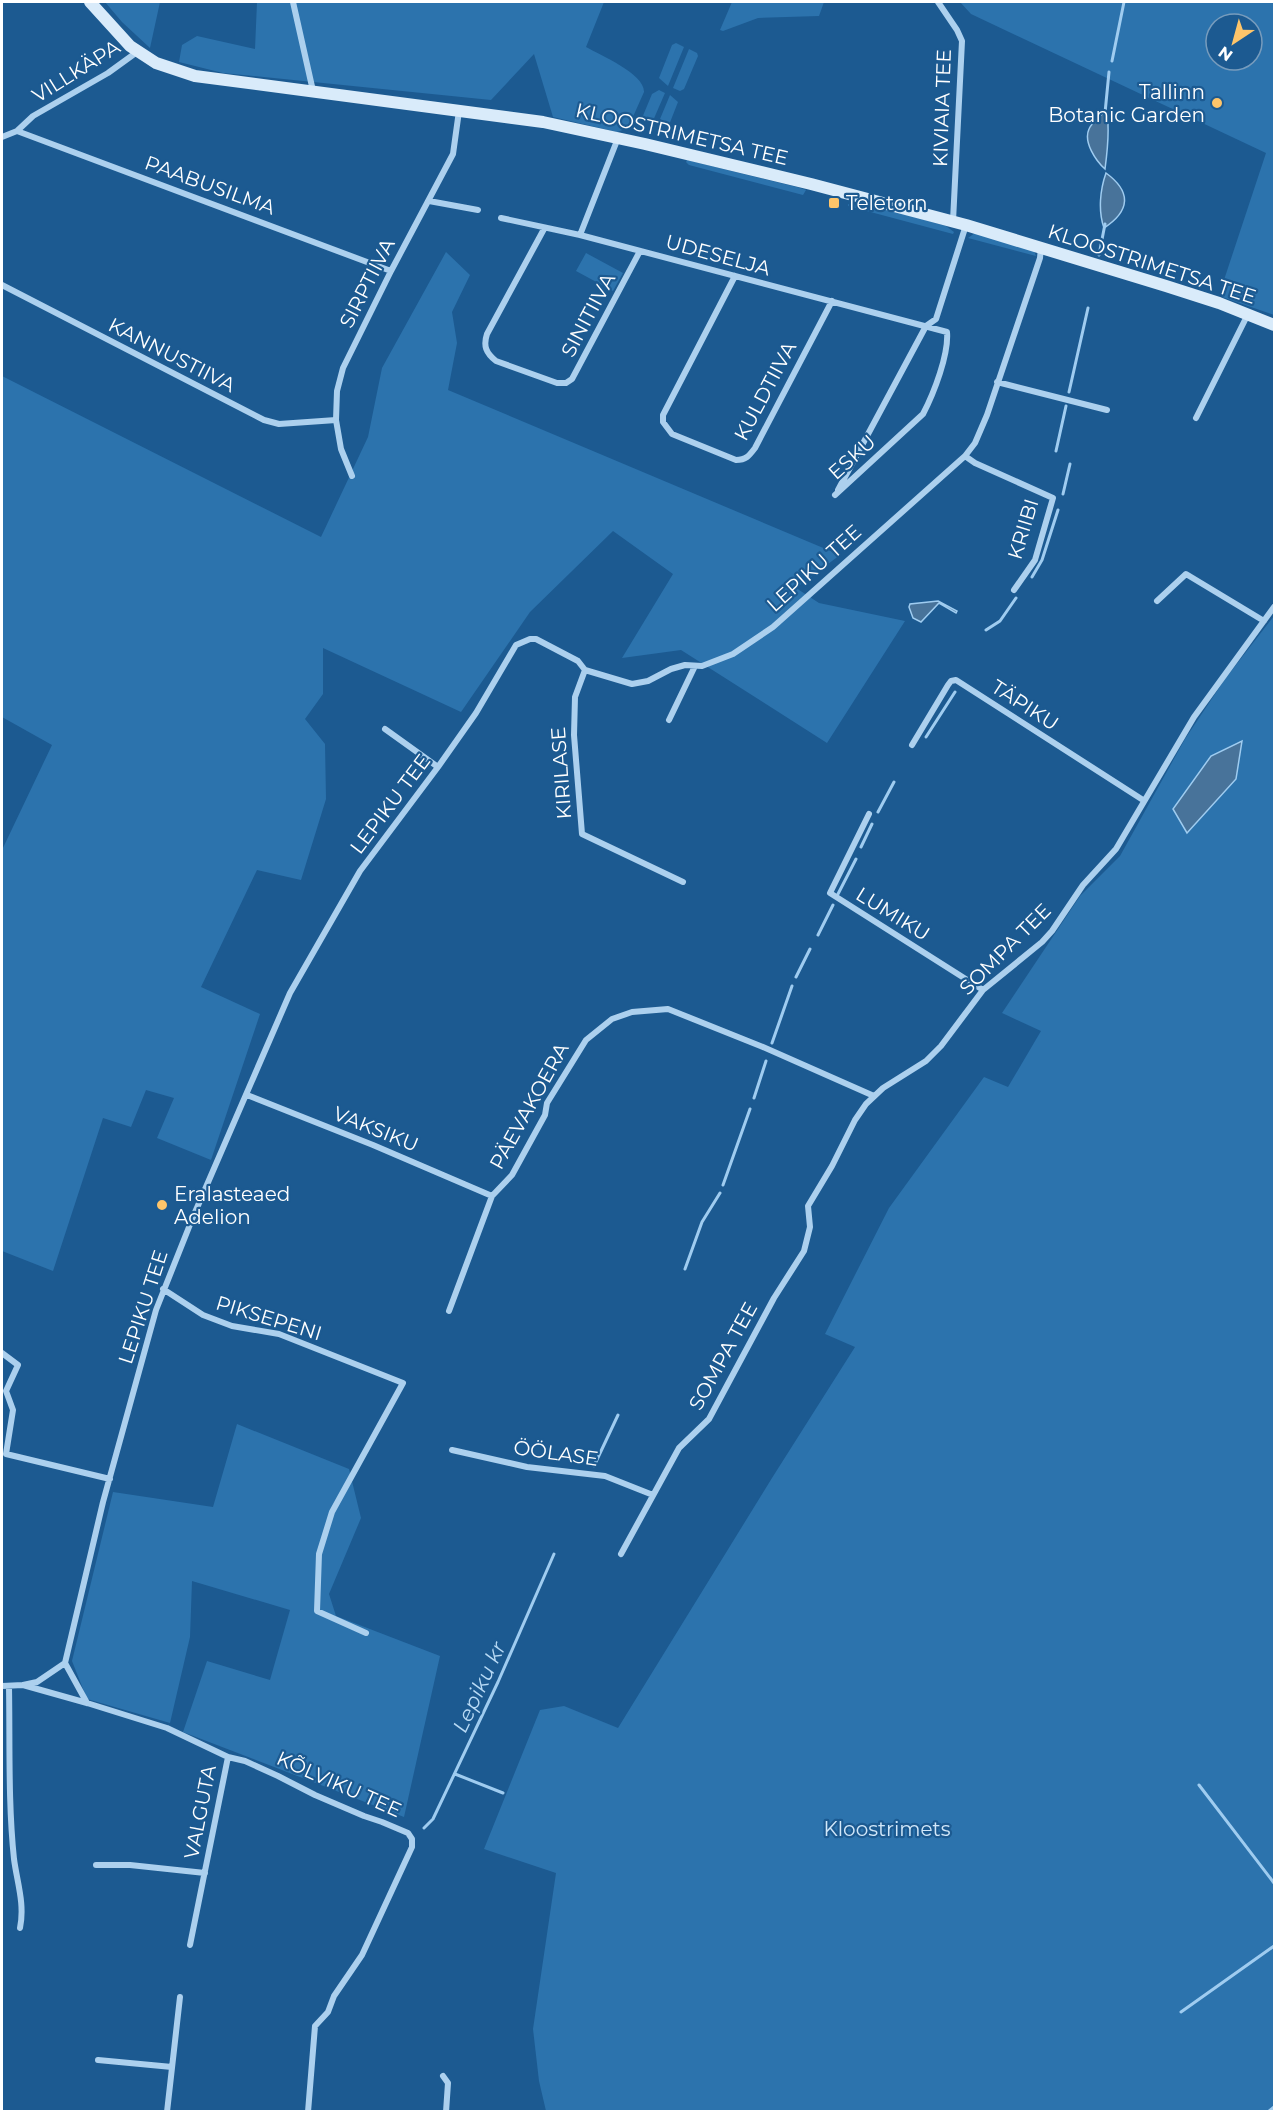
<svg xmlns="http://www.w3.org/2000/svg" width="1276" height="2113" font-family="Montserrat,sans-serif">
	<rect width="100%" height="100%" fill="#1c5a91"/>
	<!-- green -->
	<path fill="#2c73ad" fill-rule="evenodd" d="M 105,2 L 160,2 L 150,48 L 122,22 Z
		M 257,2 L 604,2 L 586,47 C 600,55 645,74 644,92 L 628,128 L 617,132 L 553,117 L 534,54 L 491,100 L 223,73 L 179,62 L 182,45 L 197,36 L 255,49 Z
		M 732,2 L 824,2 L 819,16 L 758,18 L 723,31 L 720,30 Z
		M 960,2 L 1274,2 L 1274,315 L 1222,297 L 1221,289 L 1266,153 L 971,14 ZM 1216,24 L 1252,24 L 1252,60 L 1216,60 Z
		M 676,43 L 684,47 L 668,86 L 659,78 L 672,45 Z
		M 689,49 L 697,53 L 698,56 L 684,89 L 680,91 L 673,88 Z
		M 659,90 L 665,93 L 652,123 L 642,118 L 652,94 Z
		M 670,95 L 678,102 L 669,125 L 660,119 Z
		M 687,160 L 797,187 L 806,190 L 803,195 L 689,165 L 686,162 Z
		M 848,204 L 883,208 L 946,226 L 954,232 L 953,234 L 848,206 Z
		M 975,233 L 1034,251 L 1036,256 L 968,238 Z
		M 446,252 L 470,275 L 452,312 L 457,343 L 448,390 L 840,555 L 796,588 L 819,603 L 905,621 L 827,743 L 681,650 L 622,658 L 673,574 L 613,531 L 530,612 L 461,712 L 323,648 L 323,694 L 305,719 L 325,744 L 326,799 L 301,880 L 257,870 L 201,987 L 260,1014 L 211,1160 L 157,1138 L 174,1098 L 146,1090 L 131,1127 L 103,1118 L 53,1271 L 2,1251 L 2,850 L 52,745 L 2,717 L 2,376 L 321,537 L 368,437 L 382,368 Z
		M 586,253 L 623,273 L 613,291 L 576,271 Z
		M 1274,616 L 1274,2111 L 546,2111 L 539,2081 L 533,2029 L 556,1873 L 484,1849 L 540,1710 L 564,1706 L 618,1728 L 772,1478 L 855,1347 L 825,1334 L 889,1208 L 984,1077 L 1008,1087 L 1041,1031 L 1002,1013 L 1080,896 L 1120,856 L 1185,739 L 1225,679 Z
		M 237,1424 L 349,1469 L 361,1518 L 329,1594 L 336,1616 L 440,1656 L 404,1817 L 183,1732 L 207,1661 L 270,1680 L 290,1610 L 192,1581 L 190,1637 L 170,1723 L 87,1699 L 72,1661 L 113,1492 L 213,1507 Z"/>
	<!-- water -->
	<path fill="#48739a" stroke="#9fccf0" stroke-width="1.5" d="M 1106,110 C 1110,124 1107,154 1105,169 C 1096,161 1083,142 1089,129 C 1092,122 1101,116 1106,110 Z
		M 1106,173 C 1132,192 1130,211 1104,228 C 1098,211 1100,190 1106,173 Z
		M 938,601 L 957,611 L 956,613 L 939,603 L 921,622 L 913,618 L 909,607 L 910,604 Z
		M 1242,741 L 1236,779 L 1187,833 L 1173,809 L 1211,756 Z"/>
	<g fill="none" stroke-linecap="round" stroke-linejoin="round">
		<!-- stream -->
		<path stroke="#9fccf0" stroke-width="3" d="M 1112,61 L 1124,2
			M 1105,113 L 1109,72
			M 1099,255 L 1105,224
			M 1069,392 L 1088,308
			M 1056,451 L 1066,406
			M 1063,494 L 1070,464
			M 1032,577 L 1042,560 L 1058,510
			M 986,630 L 1000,621 L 1016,598
			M 926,737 L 955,692
			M 878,812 L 894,782
			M 861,847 L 872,824
			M 838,894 L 856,859
			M 818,935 L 833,905
			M 796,977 L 810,949
			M 772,1043 L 792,986
			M 754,1098 L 766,1061
			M 723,1185 L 750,1109
			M 685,1269 L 702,1222 L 720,1193
			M 594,1466 L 618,1415
			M 455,1774 L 503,1793
			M 1199,1785 L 1274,1883
			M 424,1828 L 433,1819 L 498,1682 L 554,1554
			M 1181,2012 L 1274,1946
			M 1268,2112 L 1274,2107"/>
		<!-- minor -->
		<path stroke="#acd0ee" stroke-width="6" d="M 293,2 L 313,91
			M 938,2 L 957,30 L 962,41 L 953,221
			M 17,131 L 391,271
			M 2,137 L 17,131 L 33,116 L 108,73 L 137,52
			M 429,201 L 478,210
			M 501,218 L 580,235 L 947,332 C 949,354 934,393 923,414 L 835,495
			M 544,229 L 487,334 C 483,346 486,353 496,361 L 557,383 L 566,383 L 572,379 L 640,251
			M 580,235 L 618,138
			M 735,276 L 663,415 L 663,422 L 672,434 L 736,460 C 746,460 749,456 755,448 L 832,301
			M 2,285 L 264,420 L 279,424 L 336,420
			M 997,382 L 1107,410
			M 1196,418 L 1247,316
			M 965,456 L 975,463 L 1053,498 L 1035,560 L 1014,590
			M 352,476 L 341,449 L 336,420 L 337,391 L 343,368 L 391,271 L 453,154 L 459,111
			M 838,490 L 926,326 L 936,319 L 966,225
			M 1157,601 L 1186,574 L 1264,621
			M 585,670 L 575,697 L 574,735 L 582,834 L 683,882
			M 669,720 L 695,666
			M 385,729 L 438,767
			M 912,745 L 948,685 L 951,681 L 956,680 L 1143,800
			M 869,814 L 830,893 L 983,990
			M 247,1095 L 373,1145 L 492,1196
			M 163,1289 L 203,1315 L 232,1326 L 279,1334 L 403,1383 L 332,1512 L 319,1554 L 317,1611 L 366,1633
			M 449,1311 L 492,1196 L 512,1175 L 545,1115 L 547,1103 L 586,1040 L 612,1019 L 632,1012 L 668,1009 L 763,1047 L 874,1096
			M 2,1353 L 18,1365 L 6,1391 L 13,1410 L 6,1454 L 110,1479
			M 452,1450 L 527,1467 L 605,1476 L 653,1495
			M 621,1554 L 679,1448 L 709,1419 L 774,1298 L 804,1251 L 810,1227 L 808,1206 L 832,1166 L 855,1120 L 866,1104 L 883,1088 L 926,1061 L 941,1046 L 983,990 L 1042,942 L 1052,931 L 1083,885 L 1116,849 L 1194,717 L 1274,607
			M 65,1663 L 87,1703
			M 23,1685 L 37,1682 L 65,1663 L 103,1502 L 156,1310 L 193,1217 L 290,993 L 360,871 L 438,767 L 476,713 L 516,645 L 530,639 L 536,639 L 578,661 L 585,670 L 632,684 L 648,681 L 671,669 L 685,665 L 702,666 L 733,654 L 773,627 L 965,456 L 975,443 L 987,415 L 1040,258 L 1041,247
			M 2,1686 L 23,1685 L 87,1703 L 167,1728 L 228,1757 L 245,1761 L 278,1776 L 315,1795 L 364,1816 L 382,1822 L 408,1833 L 412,1839 L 412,1847 L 362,1955 L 334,1996 L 328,2012 L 315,2026 L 308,2112
			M 9,1687 C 10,1744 8,1802 14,1859 C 17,1882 25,1904 20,1928
			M 96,1865 L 130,1865 L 205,1873
			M 190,1945 L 228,1757
			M 98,2060 L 172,2067
			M 443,2076 L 448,2083 L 446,2112
			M 167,2112 L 180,1997"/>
		<!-- secondary -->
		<path stroke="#d9ebfa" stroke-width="12" d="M 90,2 L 130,46 L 156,63 L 195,76 L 543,122 L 645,144 L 811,184 L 966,225 L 1166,286 L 1219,303 L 1274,325"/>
	</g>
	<!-- markers -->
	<g fill="#fec56a" stroke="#1c5a91" stroke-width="2">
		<circle cx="1217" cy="103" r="6"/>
		<rect x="828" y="197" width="12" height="12" rx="3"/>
		<circle cx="162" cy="1205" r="6"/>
	</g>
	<g text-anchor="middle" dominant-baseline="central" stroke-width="4.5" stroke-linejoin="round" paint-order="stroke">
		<!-- street labels -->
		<g font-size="20" fill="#fff" stroke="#1c5a91">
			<text transform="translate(76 71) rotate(-32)">VILLKÄPA</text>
			<text transform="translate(942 108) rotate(-88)">KIVIAIA TEE</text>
			<text transform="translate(682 134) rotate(13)">KLOOSTRIMETSA TEE</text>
			<text transform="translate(210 185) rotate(20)">PAABUSILMA</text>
			<text transform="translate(718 255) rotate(15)">UDESELJA</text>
			<text transform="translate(1152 264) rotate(18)">KLOOSTRIMETSA TEE</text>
			<text transform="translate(367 283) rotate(-63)">SIRPTIIVA</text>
			<text transform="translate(588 315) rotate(-62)">SINITIIVA</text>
			<text transform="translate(172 355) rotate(27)">KANNUSTIIVA</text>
			<text transform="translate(765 391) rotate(-62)">KULDTIIVA</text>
			<text transform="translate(852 457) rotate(-42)">ESKU</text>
			<text transform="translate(1023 529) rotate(-73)">KRIIBI</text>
			<text transform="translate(814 568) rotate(-42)">LEPIKU TEE</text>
			<text transform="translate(1025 705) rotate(33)">TÄPIKU</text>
			<text transform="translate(561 773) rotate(-94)">KIRILASE</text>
			<text transform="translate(390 804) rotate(-53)">LEPIKU TEE</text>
			<text transform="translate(893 914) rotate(32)">LUMIKU</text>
			<text transform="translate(1005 949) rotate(-45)">SOMPA TEE</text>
			<text transform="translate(529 1106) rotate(-61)">PÄEVAKOERA</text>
			<text transform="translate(376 1129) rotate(22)">VAKSIKU</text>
			<text transform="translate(143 1307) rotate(-72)">LEPIKU TEE</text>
			<text transform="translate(269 1318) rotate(17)">PIKSEPENI</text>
			<text transform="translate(723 1356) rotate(-61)">SOMPA TEE</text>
			<text transform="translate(556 1453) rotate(8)">ÖÖLASE</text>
			<text transform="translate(339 1784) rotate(24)">KÕLVIKU TEE</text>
			<text transform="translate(200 1812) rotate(-79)">VALGUTA</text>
		</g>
		<!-- poi labels -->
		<g font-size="20" fill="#fff" stroke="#1c5a91" text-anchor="start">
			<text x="1205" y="92" text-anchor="end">Tallinn<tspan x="1205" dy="23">Botanic Garden</tspan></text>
			<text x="846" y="203">Teletorn</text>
			<text x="174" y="1194">Eralasteaed<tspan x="174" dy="23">Adelion</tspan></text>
		</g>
		<!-- park labels -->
		<g font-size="20" fill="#d2e8fa" stroke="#1c5a91">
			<text x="887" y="1829">Kloostrimets</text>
		</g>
		<!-- water labels -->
		<g font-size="21" font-style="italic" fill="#b8daf5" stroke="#1c5a91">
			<text transform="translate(479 1687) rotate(-65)">Lepiku kr</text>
		</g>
	</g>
	<!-- border -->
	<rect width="1276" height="2113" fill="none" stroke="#ffffff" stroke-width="6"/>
	<!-- north arrow -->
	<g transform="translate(1234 42) rotate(216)"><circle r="28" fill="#1c5a91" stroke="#779cbd" stroke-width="1.5"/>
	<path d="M0-4.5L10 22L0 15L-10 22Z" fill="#fec56a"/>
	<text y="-9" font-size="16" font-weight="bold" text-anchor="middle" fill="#ffffff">N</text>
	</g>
</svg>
